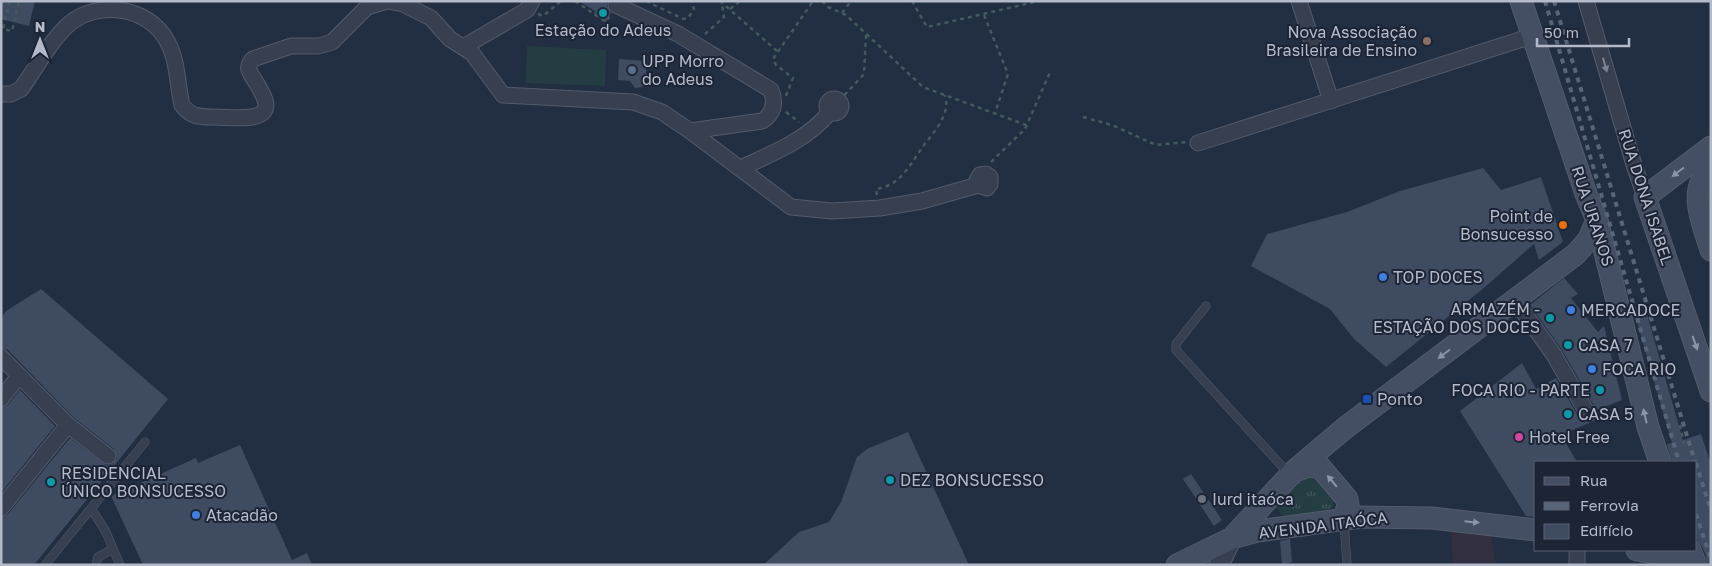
<svg xmlns="http://www.w3.org/2000/svg" width="1712" height="566" font-family="'Golos Text',sans-serif">
	<defs>
		<pattern id="grass-tufts" width="24" height="20" patternUnits="userSpaceOnUse" patternTransform="scale(1.25)"><rect width="24" height="20" fill="#243d42"/><path d="M3 7l-1-3M5 7V3M7 7l1-3M15 17l-1-3M17 17v-4M19 17l1-3" fill="none" stroke="#41575c"/></pattern>
	</defs>
	<rect width="100%" height="100%" fill="#222e41"/>
	<!-- medical -->
	<path fill="#322f41" d="M 1451,531 L 1491,536 L 1496,565 L 1453,565 Z"/>
	<!-- grass -->
	<path fill="url(#grass-tufts)" d="M 1313,474 L 1334,499 L 1333,507 C 1328,512 1290,517 1283,515 C 1280,513 1279,511 1277,509 C 1276,497 1301,477 1313,474 Z"/>
	<!-- garden -->
	<path fill="#243d42" d="M 527,46 L 606,50 L 605,86 L 526,83 Z"/>
	<!-- building -->
	<path fill="#3e4b61" d="M 1,1 L 35,1 L 29,26 L 1,19 Z
		M 579,1 L 607,1 L 607,6 L 611,13 L 606,22 L 594,15 L 595,11 Z
		M 619,59 L 647,61 L 645,84 L 642,87 L 635,88 L 630,81 L 618,80 Z
		M 1483,168 L 1501,190 L 1541,177 L 1563,242 L 1539,260 L 1534,244 L 1485,287 L 1386,367 L 1354,339 L 1330,309 L 1251,266 L 1267,234 L 1347,212 L 1400,191 Z
		M 1564,278 L 1578,294 L 1571,298 L 1598,332 L 1604,326 L 1622,400 L 1594,411 L 1593,404 L 1562,350 L 1530,305 Z
		M 41,289 L 168,399 L 34,565 L 1,565 L 1,517 L 8,514 L 70,438 L 106,465 L 112,464 L 117,458 L 114,449 L 74,418 L 8,350 L 1,348 L 1,318 L 6,311 Z
		M 1646,311 L 1683,440 L 1701,434 L 1711,464 L 1711,565 L 1705,565 L 1706,555 L 1701,545 L 1696,539 L 1696,462 L 1672,462 L 1667,444 L 1672,443 L 1635,315 Z
		M 1522,363 L 1536,389 L 1556,378 L 1577,414 L 1585,418 L 1593,414 L 1596,420 L 1561,435 L 1577,462 L 1536,462 L 1536,517 L 1526,516 L 1460,411 Z
		M 20,390 L 55,426 L 1,493 L 1,408 L 8,405 Z
		M 908,432 L 969,565 L 763,565 L 799,532 L 829,522 L 841,502 L 857,457 L 867,449 Z
		M 240,445 L 292,560 L 307,553 L 312,565 L 143,565 L 111,496 L 196,458 L 198,463 Z
		M 1191,474 L 1222,520 L 1214,526 L 1183,479 Z
		M 1290,539 L 1292,562 L 1282,565 L 1280,541 Z"/>
	<g fill="none" stroke-linecap="round" stroke-linejoin="round">
		<defs>
			<path id="service" d="M 1206,306 L 1176,344 L 1176,350 L 1289,474
				M 91,508 L 106,532 L 120,565
				M 1344,522 L 1347,565
				M 45,565 L 145,442
				M 96,565 L 98,557 L 113,549"/>
			<path id="minor" d="M 388,1 L 403,4 L 431,18 L 450,39 L 472,53 L 503,95 L 633,102 L 662,112 L 690,131 L 791,207 L 832,211 L 880,208 L 922,201 L 978,185 L 987,188 L 990,184 L 990,177 L 986,174 L 980,175 L 977,180 L 978,185
				M 1299,1 L 1331,101
				M 1586,1 L 1634,165 L 1645,197
				M 616,5 L 678,34 L 771,90 C 776,103 774,114 762,121 L 690,131
				M 463,47 L 527,10 L 532,1
				M 1,94 L 11,94 L 21,89 C 36,68 50,41 69,24 C 98,0 148,6 167,41 C 178,60 177,84 182,105 C 190,116 198,117 212,117 C 225,117 239,119 252,117 C 283,112 253,82 249,70 C 248,66 250,62 253,59 L 291,46 L 319,46 L 332,42 L 367,7 L 387,1
				M827 106a7 7 0 1 1 14 0a7 7 0 1 1-14 0Z
				M 1198,143 L 1532,36
				M 741,168 C 773,153 807,140 830,112
				M 1515,300 L 1554,355 L 1585,409
				M 1,357 L 68,425 L 108,456
				M 1,399 L 19,376
				M 1,508 L 68,425
				M 1577,550 L 1577,565"/>
			<path id="tertiary" d="M 1219,565 L 1232,538"/>
			<path id="secondary" d="M 1521,1 L 1586,194 L 1597,220 L 1648,427 L 1660,462
				M 1711,147 L 1645,197 L 1711,391
				M 1711,170 C 1686,188 1704,227 1711,250
				M 1295,471 L 1309,466 L 1320,467 L 1347,499 L 1348,505 L 1344,519
				M 1232,538 L 1294,471 L 1345,428 L 1576,254 L 1589,239 L 1597,220
				M 1637,550 L 1694,560 L 1690,550
				M 1177,565 L 1232,538 L 1258,531 L 1361,517 L 1432,518 L 1536,530"/>
		</defs>
		<!-- service casing -->
		<use href="#service" stroke="#525b6b" stroke-width="9"/>
		<!-- minor casing -->
		<use href="#minor" stroke="#525b6b" stroke-width="17"/>
		<!-- tertiary casing -->
		<use href="#tertiary" stroke="#525b6b" stroke-width="21"/>
		<!-- secondary casing -->
		<use href="#secondary" stroke="#525b6b" stroke-width="23"/>
		<!-- path -->
		<path stroke="#435a5f" stroke-width="2.5" stroke-dasharray="4 4" stroke-linecap="butt" d="M 10,1 L 3,29 L 12,31 L 19,1
			M 575,1 L 606,22 L 610,15
			M 646,1 L 683,19 L 688,18 L 694,9 L 691,1
			M 720,1 L 777,51
			M 822,1 L 828,7 L 846,15 L 923,87 L 1026,125
			M 912,1 L 927,27 L 1039,1
			M 730,9 L 740,1
			M 842,13 L 851,1
			M 538,14 L 543,16 L 561,1
			M 984,15 L 1008,74 L 995,113
			M 705,34 L 724,17 L 722,4
			M 786,96 L 793,78 L 776,65 L 773,59 L 813,1
			M 839,101 L 864,74 L 866,35
			M 786,112 L 799,122
			M 1083,117 L 1112,125 L 1156,145 L 1187,142
			M 991,162 L 1025,129 L 1051,70
			M 877,195 L 876,189 C 904,185 912,159 928,140 C 935,131 945,119 946,106 C 947,103 945,98 945,95
			M 1680,425 L 1684,444"/>
		<!-- service -->
		<use href="#service" stroke="#374051" stroke-width="8"/>
		<!-- minor -->
		<use href="#minor" stroke="#374051" stroke-width="15"/>
		<!-- tertiary -->
		<use href="#tertiary" stroke="#374051" stroke-width="19"/>
		<!-- secondary -->
		<use href="#secondary" stroke="#444f64" stroke-width="21"/>
		<!-- rail -->
		<path stroke="#586478" stroke-width="4" stroke-dasharray="5 5" stroke-linecap="butt" d="M 1545,1 L 1679,462
			M 1554,1 L 1695,462
			M 1696,463 L 1711,511
			M 1696,514 L 1711,560"/>
	</g>
	<!-- one-way arrows -->
	<defs><path id="oneway-solid" d="M-6-.8H1V-3.2L6.5 0L1 3.2V.8H-6Z" transform="scale(1.25)"/></defs>
	<use fill="#7b8494" href="#oneway-solid" transform="translate(1605 65) rotate(74)"/>
	<g fill="#8c95a7">
		<use href="#oneway-solid" transform="translate(1678 172) rotate(143)"/>
		<use href="#oneway-solid" transform="translate(1695 343) rotate(71)"/>
		<use href="#oneway-solid" transform="translate(1444 354) rotate(143)"/>
		<use href="#oneway-solid" transform="translate(1645 416) rotate(-103)"/>
		<use href="#oneway-solid" transform="translate(1332 481) rotate(-130)"/>
		<use href="#oneway-solid" transform="translate(1472 522) rotate(6)"/>
	</g>
	<!-- markers -->
	<g fill="#0f9aa8" stroke="#1c2536" stroke-width="2">
		<circle cx="603" cy="13" r="5"/>
		<circle cx="1550" cy="318" r="5"/>
		<circle cx="1568" cy="345" r="5"/>
		<circle cx="1600" cy="390" r="5"/>
		<circle cx="1568" cy="414" r="5"/>
		<circle cx="890" cy="480" r="5"/>
		<circle cx="51" cy="482" r="5"/>
	</g>
	<circle fill="#8d6e63" stroke="#1c2536" stroke-width="2" cx="1427" cy="41" r="5"/>
	<circle fill="#5c6f8a" stroke="#1c2536" stroke-width="2" cx="632" cy="70" r="5"/>
	<circle fill="#e8710a" stroke="#1c2536" stroke-width="2" cx="1563" cy="225" r="5"/>
	<g fill="#3f7fe0" stroke="#1c2536" stroke-width="2">
		<circle cx="1383" cy="277" r="5"/>
		<circle cx="1571" cy="310" r="5"/>
		<circle cx="1592" cy="369" r="5"/>
		<circle cx="196" cy="515" r="5"/>
	</g>
	<rect fill="#1a4fb4" stroke="#1c2536" stroke-width="2" x="1362" y="394" width="10" height="10" rx="2.5"/>
	<circle fill="#d1479c" stroke="#1c2536" stroke-width="2" cx="1519" cy="437" r="5"/>
	<circle fill="#6b7280" stroke="#1c2536" stroke-width="2" cx="1202" cy="499" r="5"/>
	<g text-anchor="middle" dominant-baseline="central" stroke-width="4" stroke-linejoin="round" paint-order="stroke">
		<!-- poi labels -->
		<g font-size="16" fill="#b3bbcb" stroke="#1c2536" text-anchor="start">
			<text x="603" y="30" text-anchor="middle">Estação do Adeus</text>
			<text x="1417" y="32" text-anchor="end">Nova Associação<tspan x="1417" dy="18">Brasileira de Ensino</tspan></text>
			<text x="642" y="61">UPP Morro<tspan x="642" dy="18">do Adeus</tspan></text>
			<text x="1553" y="216" text-anchor="end">Point de<tspan x="1553" dy="18">Bonsucesso</tspan></text>
			<text x="1393" y="277">TOP DOCES</text>
			<text x="1540" y="309" text-anchor="end">ARMAZÉM -<tspan x="1540" dy="18">ESTAÇÃO DOS DOCES</tspan></text>
			<text x="1581" y="310">MERCADOCE</text>
			<text x="1578" y="345">CASA 7</text>
			<text x="1602" y="369">FOCA RIO</text>
			<text x="1590" y="390" text-anchor="end">FOCA RIO - PARTE</text>
			<text x="1377" y="399">Ponto</text>
			<text x="1578" y="414">CASA 5</text>
			<text x="1529" y="437">Hotel Free</text>
			<text x="61" y="473">RESIDENCIAL<tspan x="61" dy="18">ÚNICO BONSUCESSO</tspan></text>
			<text x="900" y="480">DEZ BONSUCESSO</text>
			<text x="1212" y="499">Iurd itaóca</text>
			<text x="206" y="515">Atacadão</text>
		</g>
		<!-- street labels -->
		<g font-size="16" fill="#b3bbcb" stroke="#1c2536">
			<text transform="translate(1646 197) rotate(72)">RUA DONA ISABEL</text>
			<text transform="translate(1593 216) rotate(72)">RUA URANOS</text>
			<text transform="translate(1323 525) rotate(-7)">AVENIDA ITAÓCA</text>
		</g>
	</g>
	<!-- border -->
	<rect width="1712" height="566" fill="none" stroke="#b3bbcb" stroke-width="5"/>
	<!-- legend -->
	<rect x="1534" y="461" width="162" height="90" fill="#1c2536" stroke="#586172"/>
	<rect x="1544" y="477" width="25" height="8" fill="#444f64" stroke="#586172"/>
	<text x="1580" y="486" font-size="15" fill="#b3bbcb">Rua</text>
	<rect x="1544" y="502" width="25" height="8" fill="#586478" stroke="#586172"/>
	<text x="1580" y="511" font-size="15" fill="#b3bbcb">Ferrovia</text>
	<rect x="1544" y="524" width="25" height="15" fill="#3e4b61" stroke="#586172"/>
	<text x="1580" y="536" font-size="15" fill="#b3bbcb">Edifício</text>
	<!-- north arrow -->
	<g transform="translate(40 40)" stroke="#1c2536" stroke-width="4" paint-order="stroke">
	<path d="M0-4L9 19L0 12L-9 19Z" fill="#b3bbcb"/>
	<text y="-8" font-size="14" font-weight="bold" text-anchor="middle" fill="#b3bbcb">N</text>
	</g>
	<!-- scale -->
	<path d="M1537 38v8h92v-8" fill="none" stroke="#b3bbcb" stroke-width="2.5"/>
	<text x="1544" y="38" font-size="15" fill="#b3bbcb" stroke="#1c2536" stroke-width="4" paint-order="stroke">50 m</text>
</svg>
